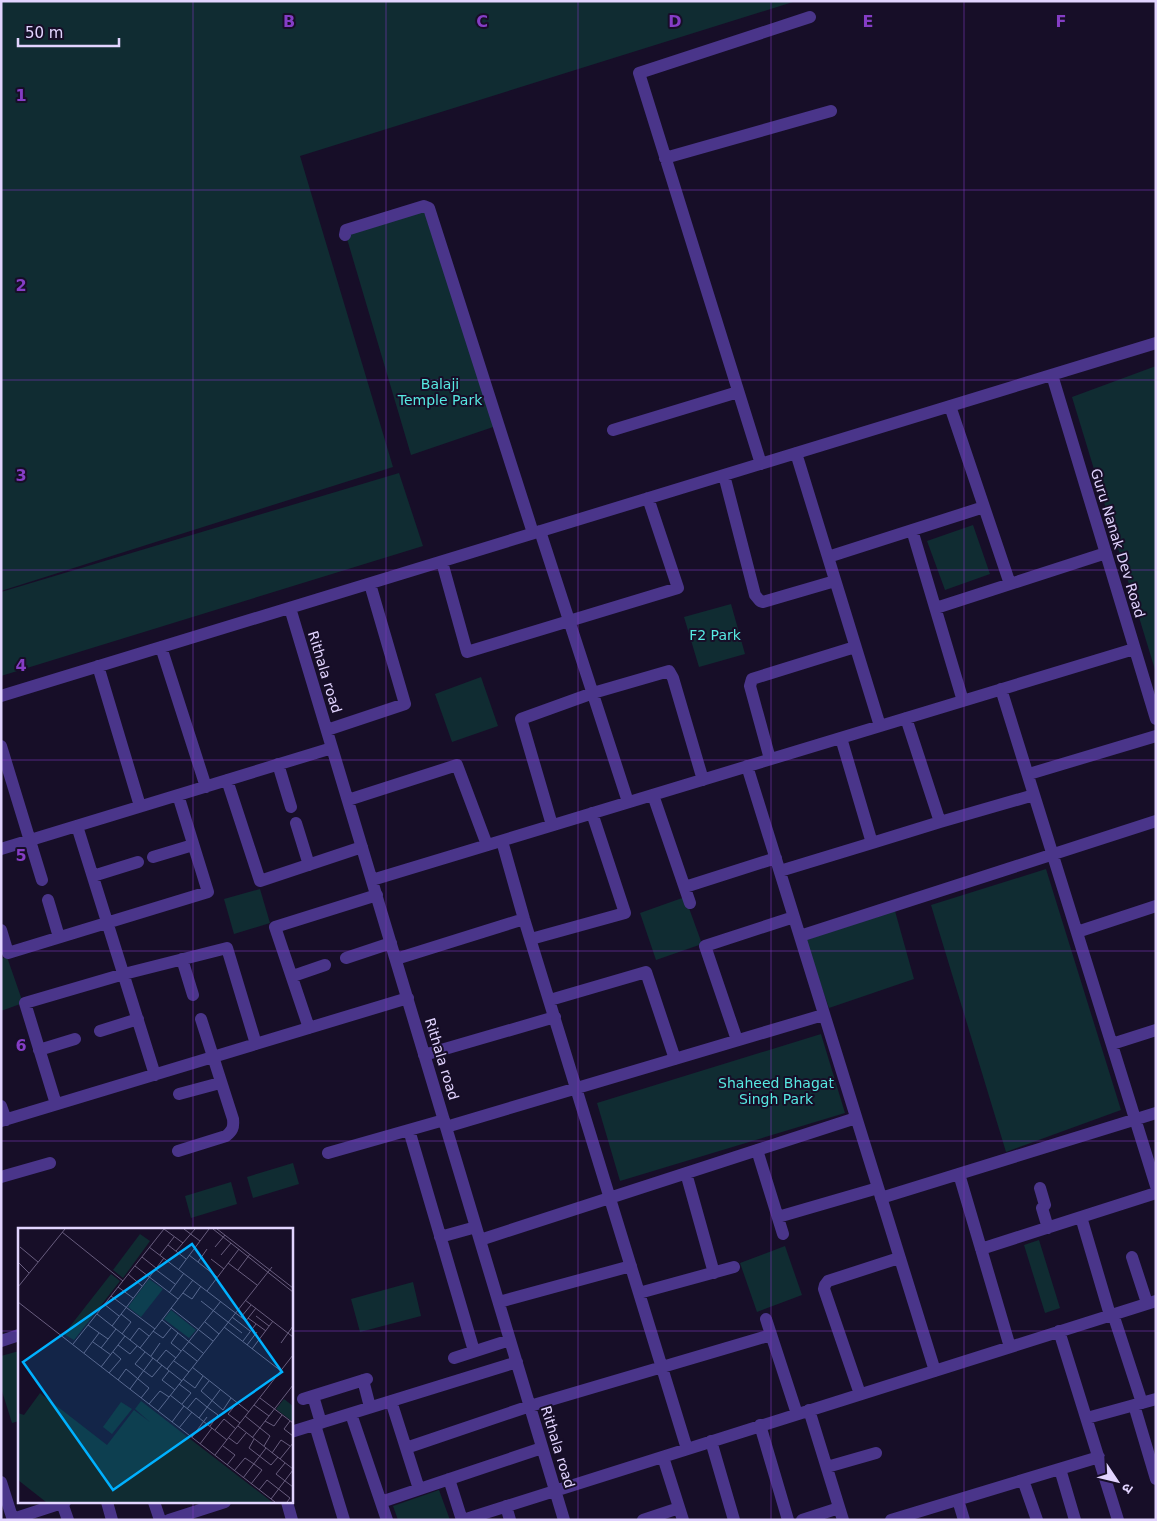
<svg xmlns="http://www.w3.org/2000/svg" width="1157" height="1521" font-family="'DejaVu Sans','Noto Sans Devanagari',sans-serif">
	<rect width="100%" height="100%" fill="#170e28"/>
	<!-- green -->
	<path fill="#102c32" d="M 1,1 L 796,1 L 300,156 L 393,467 L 1,591 Z
		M 429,208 L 499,425 L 411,455 L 345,232 Z
		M 1156,366 L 1156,673 L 1072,397 Z
		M 399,473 L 423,546 L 1,676 L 1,592 Z
		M 973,525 L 990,574 L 945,590 L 927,541 Z
		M 731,604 L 745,654 L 699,667 L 684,617 Z
		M 481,677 L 498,726 L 452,742 L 435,694 Z
		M 1046,869 L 1121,1110 L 1006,1152 L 931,905 Z
		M 260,889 L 270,923 L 234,934 L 224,899 Z
		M 685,897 L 702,944 L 656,960 L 640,913 Z
		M 895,911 L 914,979 L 829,1008 L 805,940 Z
		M 7,957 L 23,1003 L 1,1011 L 1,959 Z
		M 821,1034 L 845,1113 L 620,1181 L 597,1103 Z
		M 293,1163 L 299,1184 L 253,1198 L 247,1177 Z
		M 231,1182 L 237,1204 L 191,1218 L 185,1196 Z
		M 1039,1240 L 1060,1308 L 1045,1313 L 1024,1245 Z
		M 785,1246 L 802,1295 L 757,1312 L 740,1263 Z
		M 413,1282 L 421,1316 L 360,1332 L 351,1299 Z
		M 19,1351 L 19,1421 L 12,1423 L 1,1388 L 1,1356 Z
		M 439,1490 L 450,1520 L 398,1520 L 393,1506 Z"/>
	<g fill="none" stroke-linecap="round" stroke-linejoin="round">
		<!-- minor -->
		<path stroke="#4a358a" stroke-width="12" d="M 665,158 L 831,111
			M 345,235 L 346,230 L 424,206 L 429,208 L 533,533
			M 1052,375 L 1156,719
			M 950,406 L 1010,584
			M 613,430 L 738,392
			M 796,453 L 880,726
			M 761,464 L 639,73 L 810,17
			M 724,475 L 755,595 L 760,601 L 763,602 L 835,581
			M 912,530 L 963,701
			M 540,531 L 628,802
			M 828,557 L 984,507
			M 442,562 L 467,652 L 678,588 L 648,498
			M 290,608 L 564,1520
			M 936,608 L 1106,553
			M 161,647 L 206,787
			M 98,666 L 140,806
			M 1001,689 L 1156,1186
			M 1,696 L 1156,343
			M 906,718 L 940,822 L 1034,795
			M 327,730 L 405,704 L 370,584
			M 1,746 L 42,880
			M 770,759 L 750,686 L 752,679 L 855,647
			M 278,764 L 291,807
			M 747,766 L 935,1371
			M 1029,774 L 1156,736
			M 227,780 L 260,881 L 362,847
			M 653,795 L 690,903
			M 348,800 L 457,765 L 487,845
			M 296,823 L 309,865
			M 552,825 L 521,719 L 593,693 L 669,671 L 673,678 L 703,780
			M 77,826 L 155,1075
			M 502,841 L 524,919 L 687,1449
			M 872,843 L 940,822
			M 1,849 L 332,748
			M 153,857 L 193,845
			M 780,871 L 872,843 L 841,738
			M 93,876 L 138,862
			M 372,880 L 1134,649
			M 685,887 L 776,858
			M 48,900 L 59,937
			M 1,930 L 8,953 L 208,892 L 178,795
			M 1077,932 L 1156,906
			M 800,936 L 1156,821
			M 531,939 L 625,913 L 592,813
			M 346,958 L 391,943
			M 182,959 L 193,995
			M 396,959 L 524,919
			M 293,976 L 325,965
			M 550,1000 L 646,972 L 675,1059
			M 309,1028 L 275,927 L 377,895
			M 100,1031 L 138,1019
			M 737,1040 L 705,946 L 794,917
			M 1112,1044 L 1156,1030
			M 39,1050 L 75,1039
			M 424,1055 L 555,1017
			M 179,1094 L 220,1083
			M 56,1104 L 25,1003 L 124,974 L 227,948 L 256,1044
			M 1,1106 L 6,1120
			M 1,1121 L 408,998
			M 446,1127 L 823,1015
			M 409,1130 L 474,1351
			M 757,1150 L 783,1234
			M 178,1151 L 226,1136 C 232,1131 234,1128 233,1119 L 201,1019
			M 328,1153 L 444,1120
			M 686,1173 L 714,1273
			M 959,1174 L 1010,1347
			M 1,1177 L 50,1163
			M 1040,1188 L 1045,1205 L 1042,1208 L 1048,1228
			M 881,1198 L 1156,1113
			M 778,1217 L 878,1188
			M 1081,1217 L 1110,1315
			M 440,1237 L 476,1227
			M 480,1240 L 856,1118
			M 981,1249 L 1156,1193
			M 1132,1257 L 1147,1303
			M 639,1293 L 734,1267
			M 499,1302 L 631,1266
			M 1113,1314 L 1142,1403
			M 766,1319 L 797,1414
			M 1059,1331 L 1118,1520
			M 1,1341 L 19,1335
			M 454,1358 L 510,1340
			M 363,1380 L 370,1407
			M 860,1394 L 824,1289 L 825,1285 L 828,1281 L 899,1258
			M 313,1396 L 321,1423
			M 303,1399 L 367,1379
			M 391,1401 L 419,1489
			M 1134,1405 L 1156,1479
			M 809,1410 L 843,1520
			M 351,1414 L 387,1520
			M 1087,1418 L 1156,1399
			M 315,1425 L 344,1520
			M 760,1425 L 788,1520
			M 291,1432 L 517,1362
			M 711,1441 L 734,1520
			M 406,1448 L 530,1406 L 771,1335
			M 663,1457 L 683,1520
			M 827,1467 L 876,1453
			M 1060,1469 L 1075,1520
			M 449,1479 L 462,1520
			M 1023,1480 L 1037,1520
			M 1,1482 L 13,1520
			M 958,1500 L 964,1520
			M 107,1502 L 112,1520
			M 154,1502 L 160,1520
			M 287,1502 L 292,1520
			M 381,1502 L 542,1448
			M 62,1503 L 68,1520
			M 506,1506 L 510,1520
			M 13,1519 L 65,1502
			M 169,1520 L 225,1502
			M 463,1520 L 1156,1301
			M 643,1520 L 679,1508
			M 802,1520 L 839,1508
			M 891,1520 L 1099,1457"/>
	</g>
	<!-- grid -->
	<path fill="none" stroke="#853dc5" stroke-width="1" stroke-opacity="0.55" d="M 193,1 L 193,1230M 386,1 L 386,1520M 578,1 L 578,1520M 771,1 L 771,1520M 964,1 L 964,1520M 1,190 L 1156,190M 1,380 L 1156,380M 1,570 L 1156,570M 1,760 L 1156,760M 1,951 L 1156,951M 1,1141 L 1156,1141M 1,1331 L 19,1331M 291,1331 L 1156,1331M 193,1502 L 193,1520"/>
	<g text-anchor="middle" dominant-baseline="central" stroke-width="4" stroke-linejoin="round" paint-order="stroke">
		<!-- park labels -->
		<g font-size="14" fill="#57e9e2" stroke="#170e28">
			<text x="440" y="384">Balaji<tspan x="440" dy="16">Temple Park</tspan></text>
			<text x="715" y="635">F2 Park</text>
			<text x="776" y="1083">Shaheed Bhagat<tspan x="776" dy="16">Singh Park</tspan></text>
		</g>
		<!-- street labels -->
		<g font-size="14" fill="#e2d4ff" stroke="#170e28">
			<text transform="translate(1118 543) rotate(73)">Guru Nanak Dev Road</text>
			<text transform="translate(325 672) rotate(73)">Rithala road</text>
			<text transform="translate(442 1059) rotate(73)">Rithala road</text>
			<text transform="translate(558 1447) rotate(73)">Rithala road</text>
		</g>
	</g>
	<!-- overview -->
	<g transform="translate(18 1228)">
		<rect width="275" height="275" fill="#170e28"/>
		<path d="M 122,6 L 132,13 L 105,50 L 95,42 ZM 93,46 L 102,53 L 56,112 L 46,106 ZM 131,51 L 145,61 L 123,89 L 110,79 ZM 153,82 L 178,102 L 171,110 L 146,91 ZM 22,165 L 89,217 L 116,182 L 132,194 L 117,181 L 123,173 L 254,274 L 28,274 L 0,252 L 0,185 L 6,187 ZM 266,171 L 275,178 L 275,194 L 258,181 ZM 103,174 L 114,181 L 94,206 L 85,199 Z" fill="#102c32"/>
		<path fill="none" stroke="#685d7e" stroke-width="1" d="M 146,1 L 165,15M 166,1 L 182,13M 195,1 L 275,64M 199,1 L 275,60M 44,4 L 105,53M 150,17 L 168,31M 2,19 L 20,34M 131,19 L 228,93M 197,19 L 207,7M 158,23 L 177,1M 142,27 L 156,9M 171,27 L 199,49M 203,27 L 213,15M 124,29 L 138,40M 193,31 L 206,41M 0,34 L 11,45M 180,34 L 189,21M 210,35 L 239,57M 117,38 L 160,71M 137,41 L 157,56M 161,41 L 191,1M 220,42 L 232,26M 110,46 L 124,58M 0,59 L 47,1M 100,59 L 115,70M 189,63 L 221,21M 151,65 L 166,45M 165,65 L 174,71 L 183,58M 93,68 L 137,101M 227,72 L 275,109M 183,73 L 224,105M 0,74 L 257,274M 86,76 L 101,88M 153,80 L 195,113M 79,86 L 164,153M 103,86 L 113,94 L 104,106M 238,88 L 251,98M 214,89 L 232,103M 223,89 L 233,77M 230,90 L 248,103M 144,92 L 185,125M 187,94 L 201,106M 227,94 L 238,80M 70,97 L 90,111M 94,98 L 146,30M 206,99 L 263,143M 135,103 L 145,110 L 153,100M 160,105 L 153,115 L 163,123M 112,112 L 121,100 L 131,108M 225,113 L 238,96M 75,114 L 93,127M 263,115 L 275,98M 55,116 L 146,1M 100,117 L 112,126 L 119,118M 229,117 L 239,104M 83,120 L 98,101M 122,120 L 175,52M 234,121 L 255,93M 165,122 L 179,133M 127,124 L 117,136 L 126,143 L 134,149 L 144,137M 66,125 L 81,105M 133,128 L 142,115M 139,133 L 148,122 L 158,130M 156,133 L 171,144M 83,139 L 107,108M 174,139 L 231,184M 149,141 L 203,73M 151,143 L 144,152 L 157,162M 91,145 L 103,131 L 95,124M 165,151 L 177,160 L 185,148M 100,152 L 108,141 L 131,160 L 123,170M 191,153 L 183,163 L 205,182 L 213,170M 161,156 L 173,165 L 164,176M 112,161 L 135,130M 152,167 L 209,212M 242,170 L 275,195M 219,175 L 210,186 L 222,195M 131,176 L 142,163 L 151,169M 236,177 L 251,188M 169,181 L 178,170 L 189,179 L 200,187 L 192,198M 140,183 L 254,39M 227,188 L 252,208 L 246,218M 181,190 L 202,162M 247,193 L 256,198 L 264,187M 272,193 L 266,201 L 275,208M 154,194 L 166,178M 220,198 L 275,241M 161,200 L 174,184M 197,202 L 206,191 L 218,201M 174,209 L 189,189M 211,210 L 219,216 L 228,205M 234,210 L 275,157M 236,211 L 231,220 L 253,237 L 260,229M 182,216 L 194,200M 205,218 L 217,227 L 209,237M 254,225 L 263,212 L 272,218M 197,227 L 275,127M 262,231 L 275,215M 267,235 L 258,246 L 275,259M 216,243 L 227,230 L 236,236 L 244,242 L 233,256M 225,250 L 248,220M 241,262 L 249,252 L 272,270 L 269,274M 253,271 L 275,242"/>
		<path fill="#00b1ff" fill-opacity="0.15" stroke="#00b1ff" stroke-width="2.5" d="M 174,16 L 264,144 L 95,262 L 5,134 Z"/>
		<rect width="275" height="275" fill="none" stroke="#e2d4ff" stroke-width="2.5"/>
	</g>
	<g font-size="16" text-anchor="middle" font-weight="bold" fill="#853dc5" stroke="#170e28" stroke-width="4" stroke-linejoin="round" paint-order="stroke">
		<text x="289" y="27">B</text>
		<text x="482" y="27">C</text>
		<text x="675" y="27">D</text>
		<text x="868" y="27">E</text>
		<text x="1061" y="27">F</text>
		<text x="21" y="101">1</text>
		<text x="21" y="291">2</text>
		<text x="21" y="481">3</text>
		<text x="21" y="671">4</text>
		<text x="21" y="861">5</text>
		<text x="21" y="1051">6</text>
	</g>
	<!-- border -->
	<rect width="1157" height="1521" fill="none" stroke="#e2d4ff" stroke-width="5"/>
	<!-- north arrow -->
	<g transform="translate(1117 1481) rotate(125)" stroke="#170e28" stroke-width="4" paint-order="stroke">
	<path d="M0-4L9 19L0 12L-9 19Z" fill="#e2d4ff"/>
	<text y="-8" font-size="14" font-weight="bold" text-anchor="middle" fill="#e2d4ff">उ</text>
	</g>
	<!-- scale -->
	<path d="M18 38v8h101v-8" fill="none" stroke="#e2d4ff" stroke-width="2.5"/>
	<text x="25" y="38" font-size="15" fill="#e2d4ff" stroke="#170e28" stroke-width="4" paint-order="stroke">50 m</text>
</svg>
